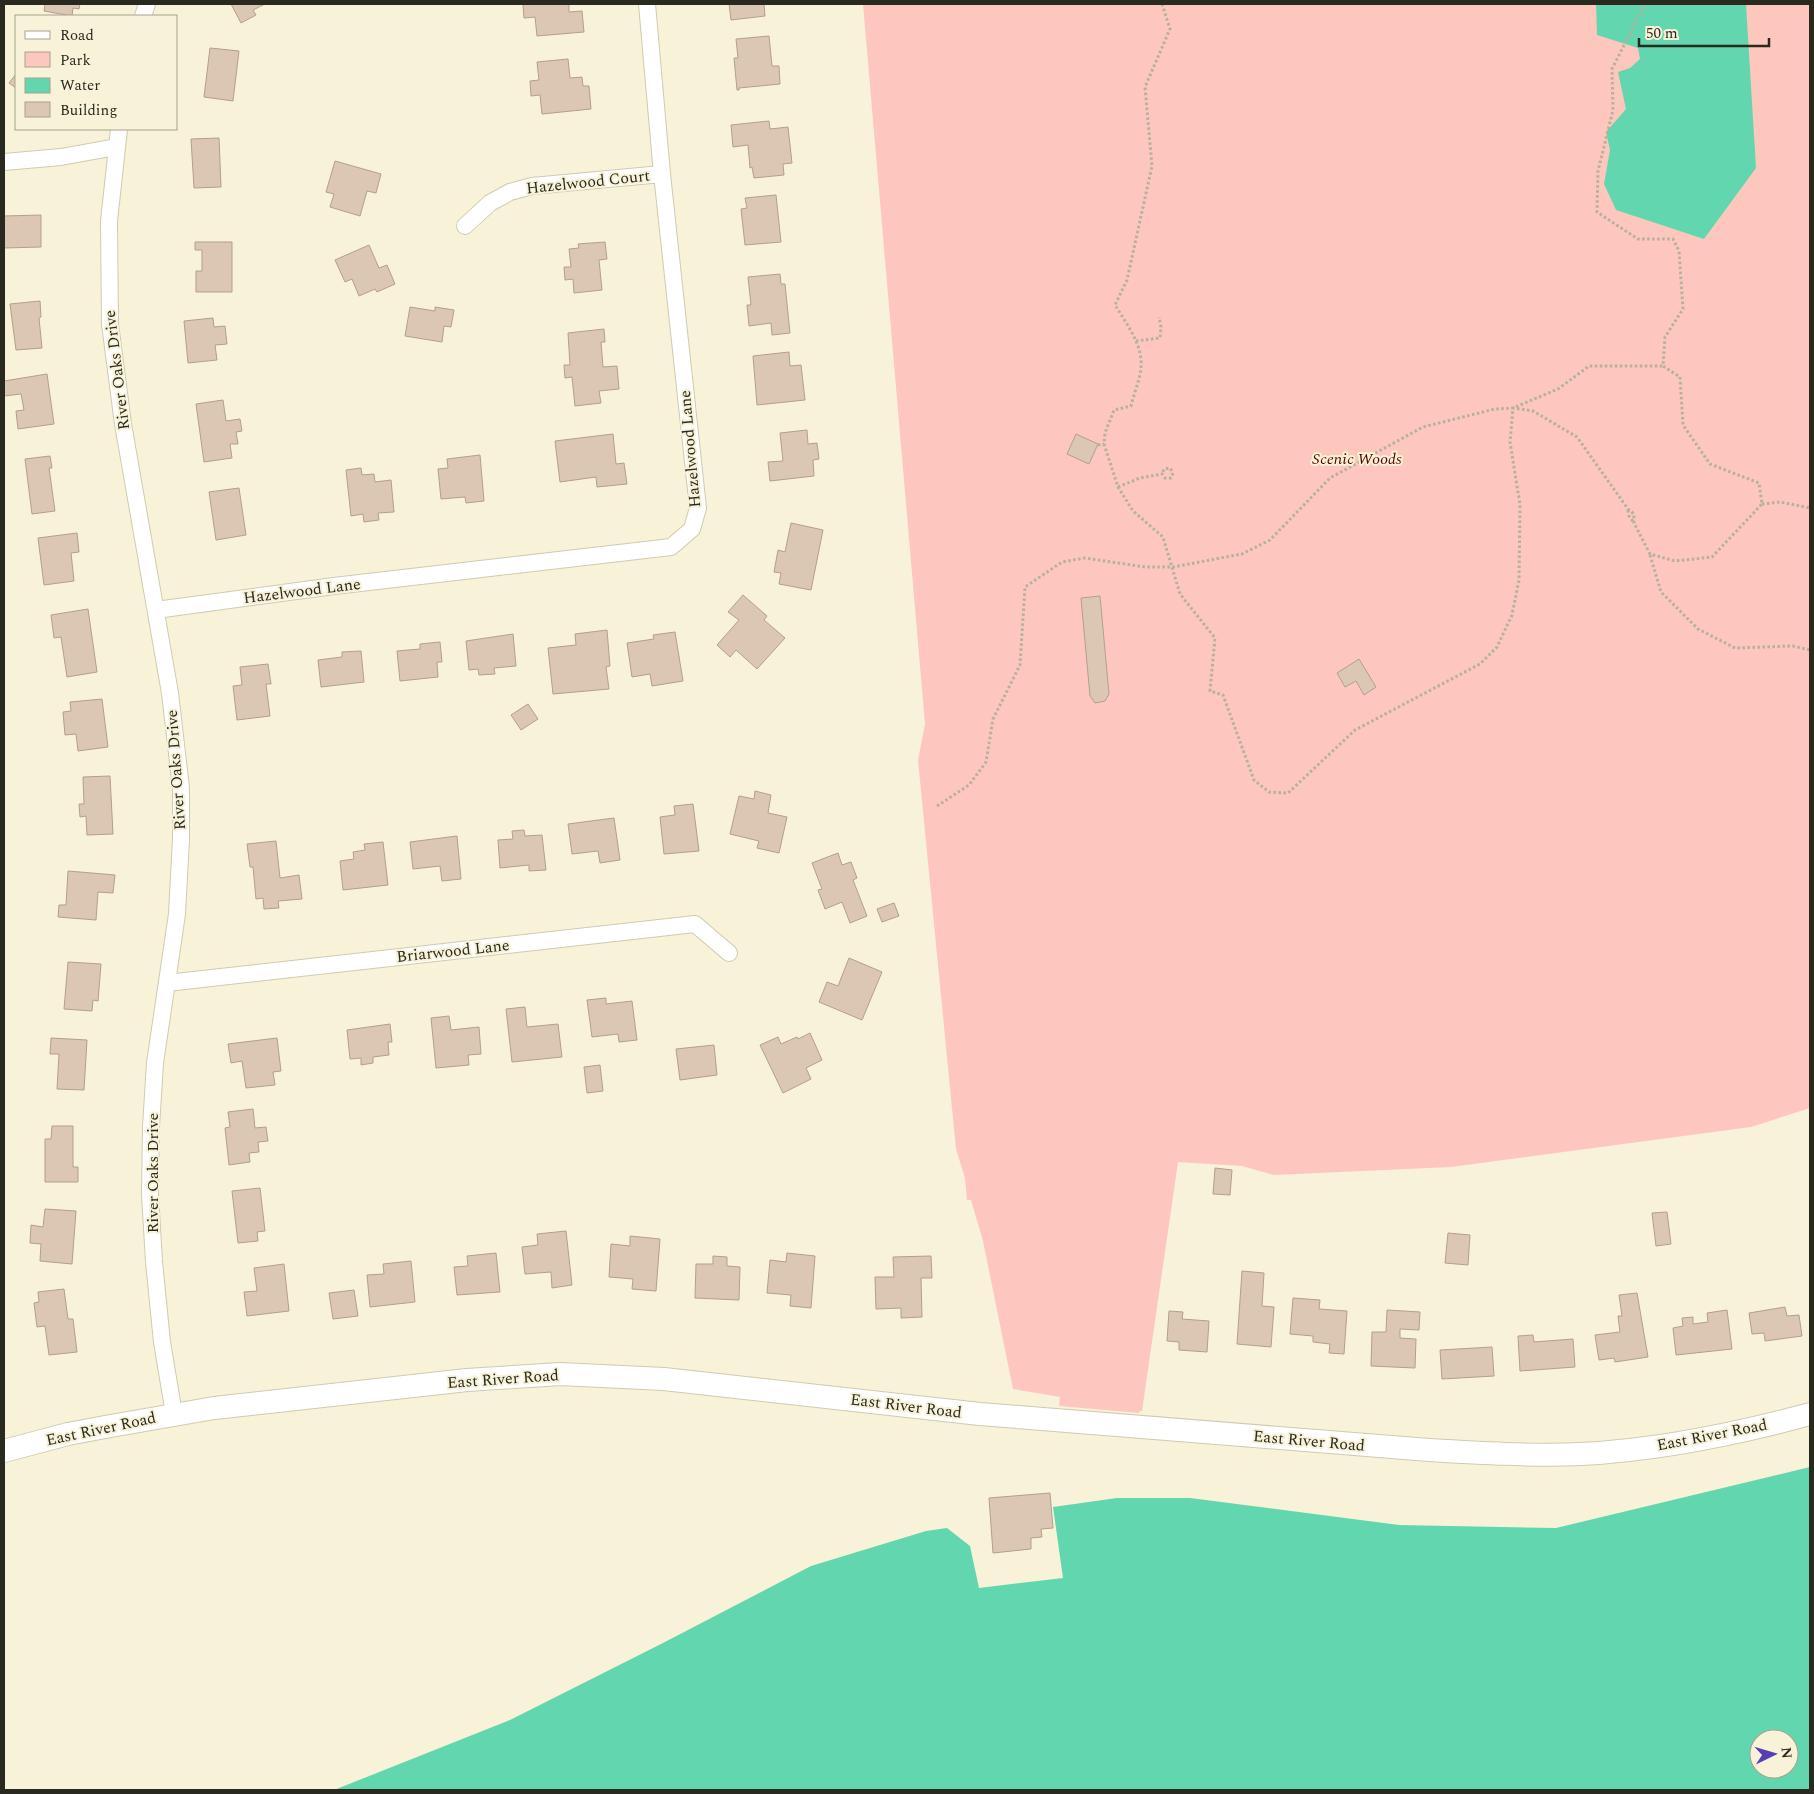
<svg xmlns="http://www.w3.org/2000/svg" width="1814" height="1794" font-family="Spectral,serif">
	<rect width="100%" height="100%" fill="#f7f2d8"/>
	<!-- green -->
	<path fill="#fec7bd" d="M 863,4 L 1810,4 L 1810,1108 L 1751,1127 L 1451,1167 L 1274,1175 L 1242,1166 L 1178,1162 L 1142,1411 L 1140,1411 L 1139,1413 L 1059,1406 L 1060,1397 L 1013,1389 L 983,1241 L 971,1200 L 967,1200 L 965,1178 L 956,1149 L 918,760 L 925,724 Z"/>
	<!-- water -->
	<path fill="#62d7af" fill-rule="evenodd" d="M 1596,4 L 1746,4 L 1756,168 L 1704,239 L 1616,210 L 1604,184 L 1610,150 L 1606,132 L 1626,109 L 1618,72 L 1630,68 L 1640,59 L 1638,48 L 1597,35 Z
		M 1810,1467 L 1810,1790 L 334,1790 L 510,1720 L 661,1644 L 811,1566 L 926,1531 L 947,1528 L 970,1546 L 979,1588 L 1063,1578 L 1053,1507 L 1117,1498 L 1190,1498 L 1399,1525 L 1556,1528 ZM 1759,1739 L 1789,1739 L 1789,1769 L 1759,1769 Z"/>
	<!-- building -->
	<path fill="#dcc7b4" stroke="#b39f8c" d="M 45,4 L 80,4 L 79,9 L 73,8 L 72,16 L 44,11 Z
		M 231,4 L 265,4 L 253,10 L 256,15 L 241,23 Z
		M 523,4 L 569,4 L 569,12 L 582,11 L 584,32 L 537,36 L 535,17 L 524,18 Z
		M 729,4 L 764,4 L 765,16 L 731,20 Z
		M 769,36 L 772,66 L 779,66 L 780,84 L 739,88 L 739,90 L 737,90 L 734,58 L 738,58 L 736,39 Z
		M 210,48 L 239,51 L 233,101 L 204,97 Z
		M 568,59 L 570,78 L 582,77 L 583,86 L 589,86 L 591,109 L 542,114 L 540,95 L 531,96 L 530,81 L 539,80 L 537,62 Z
		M 16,74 L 16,88 L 9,83 Z
		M 769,121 L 770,129 L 788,127 L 792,163 L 783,164 L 784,175 L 754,178 L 752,167 L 750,168 L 748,145 L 733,147 L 731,125 Z
		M 219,138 L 221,187 L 194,188 L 191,139 Z
		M 335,161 L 381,174 L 376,193 L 367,191 L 360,216 L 330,207 L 334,194 L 326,192 Z
		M 776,195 L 781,242 L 745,245 L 741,209 L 747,208 L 745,198 Z
		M 41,215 L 41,247 L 4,248 L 4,216 Z
		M 195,242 L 232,242 L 232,292 L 196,292 L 196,271 L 202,271 L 202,250 L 195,250 Z
		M 605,242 L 607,259 L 599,260 L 602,290 L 574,293 L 573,279 L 565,280 L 564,267 L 571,267 L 569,249 L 579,248 L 578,244 Z
		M 369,245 L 379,268 L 387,265 L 395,284 L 377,292 L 375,289 L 359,296 L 352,279 L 345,282 L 335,260 Z
		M 780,274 L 781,284 L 785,284 L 790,333 L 772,335 L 771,323 L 749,326 L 747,305 L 751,305 L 748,277 Z
		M 40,301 L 41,317 L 39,318 L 42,348 L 16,350 L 10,304 Z
		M 410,307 L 435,311 L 435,307 L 454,310 L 451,327 L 444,326 L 442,342 L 405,336 Z
		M 213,318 L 214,327 L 225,326 L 227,344 L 215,345 L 217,360 L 188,363 L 184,321 Z
		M 604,329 L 605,342 L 601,342 L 603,367 L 617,366 L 619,389 L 599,391 L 601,403 L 575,406 L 572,377 L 565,378 L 564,365 L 570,365 L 568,333 Z
		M 789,352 L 790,366 L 801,365 L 805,400 L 757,405 L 753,356 Z
		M 47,374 L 54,424 L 18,429 L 16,411 L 24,410 L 21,394 L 4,396 L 4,381 Z
		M 223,400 L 226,421 L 240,419 L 242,431 L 236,432 L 238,444 L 230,444 L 232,458 L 204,462 L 196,404 Z
		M 807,430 L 808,444 L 817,443 L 819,459 L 813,460 L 814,476 L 770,481 L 768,462 L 783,461 L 780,433 Z
		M 613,434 L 616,464 L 624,463 L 627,484 L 597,487 L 596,477 L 560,482 L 555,441 Z
		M 1076,434 L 1098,444 L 1089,464 L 1067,454 Z
		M 480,455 L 484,501 L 466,503 L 465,497 L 441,499 L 438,469 L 448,468 L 447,459 Z
		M 50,456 L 52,468 L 49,468 L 55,511 L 32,514 L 25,459 Z
		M 361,468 L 362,475 L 374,474 L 375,482 L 391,480 L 394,512 L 378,513 L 379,520 L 364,522 L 363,514 L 351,516 L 346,470 Z
		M 239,488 L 246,535 L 216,540 L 209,492 Z
		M 791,523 L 823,530 L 811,590 L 779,584 L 781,573 L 774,572 L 778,550 L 785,552 Z
		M 77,533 L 79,552 L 71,553 L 74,581 L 44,585 L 38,538 Z
		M 743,595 L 767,616 L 764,620 L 785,638 L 757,669 L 736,650 L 730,657 L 717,645 L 739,620 L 728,612 Z
		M 1100,596 L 1109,694 L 1105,701 L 1095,703 L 1090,696 L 1081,598 Z
		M 88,609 L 97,672 L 67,677 L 61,637 L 54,638 L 51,615 Z
		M 607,630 L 610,666 L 606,667 L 609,689 L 553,694 L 548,648 L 576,645 L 575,634 Z
		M 675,632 L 683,681 L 652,686 L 650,674 L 632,677 L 627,643 L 654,639 L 653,635 Z
		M 513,634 L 516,666 L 494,668 L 495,674 L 479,675 L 478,669 L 469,670 L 466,641 Z
		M 440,642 L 442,662 L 437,662 L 438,677 L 400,681 L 397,651 L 420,649 L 420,644 Z
		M 361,651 L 364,682 L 321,687 L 318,660 L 342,657 L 342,652 Z
		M 1359,659 L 1376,687 L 1364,695 L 1356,681 L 1345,687 L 1337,673 Z
		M 268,664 L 271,684 L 266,684 L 270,716 L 237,720 L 233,686 L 242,685 L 240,667 Z
		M 102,699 L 108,747 L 78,751 L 76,734 L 65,735 L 63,712 L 71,711 L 70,702 Z
		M 528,704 L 538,719 L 521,730 L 511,715 Z
		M 110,776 L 113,834 L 87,835 L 86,816 L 80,817 L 79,804 L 84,804 L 83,777 Z
		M 755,791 L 771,795 L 768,813 L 787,817 L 779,853 L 757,848 L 759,841 L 730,834 L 739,796 L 754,799 Z
		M 693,804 L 699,851 L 664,854 L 660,817 L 675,815 L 674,806 Z
		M 614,818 L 620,860 L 600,863 L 598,851 L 572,854 L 568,824 Z
		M 524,830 L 525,836 L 542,835 L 546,870 L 529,871 L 529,865 L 500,868 L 498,840 L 513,839 L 512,831 Z
		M 457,836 L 461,879 L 442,881 L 440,866 L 413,869 L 410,842 Z
		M 276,841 L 280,878 L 299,875 L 302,899 L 278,901 L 279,908 L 264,909 L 263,898 L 256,899 L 253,867 L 250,867 L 247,844 Z
		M 383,842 L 388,885 L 343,890 L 340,861 L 354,859 L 353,852 L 365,850 L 364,844 Z
		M 838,853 L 842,865 L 851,862 L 857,878 L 853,880 L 867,916 L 850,923 L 842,902 L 825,909 L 818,890 L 822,889 L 812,863 Z
		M 68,871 L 115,875 L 113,893 L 98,892 L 96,920 L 58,917 L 59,905 L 66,905 Z
		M 894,903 L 899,916 L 882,922 L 877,909 Z
		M 849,958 L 882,972 L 862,1020 L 819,1002 L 827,982 L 838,986 Z
		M 68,962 L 101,964 L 98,1001 L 93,1000 L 92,1011 L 64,1009 Z
		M 606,998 L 606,1004 L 632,1001 L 637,1040 L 619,1042 L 618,1034 L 592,1037 L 587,1000 Z
		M 525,1007 L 527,1027 L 558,1024 L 562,1057 L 512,1062 L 506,1009 Z
		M 449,1016 L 451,1030 L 479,1027 L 481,1054 L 468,1055 L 469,1065 L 436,1068 L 431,1018 Z
		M 390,1024 L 392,1042 L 388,1042 L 389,1055 L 373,1057 L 373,1063 L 361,1065 L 361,1058 L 350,1059 L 347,1030 Z
		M 810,1033 L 822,1060 L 806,1068 L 811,1079 L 783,1093 L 760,1045 L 778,1037 L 781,1044 L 797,1037 L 798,1039 Z
		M 51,1038 L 87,1040 L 84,1090 L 57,1089 L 59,1054 L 50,1054 Z
		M 277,1038 L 281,1071 L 273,1072 L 275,1085 L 246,1088 L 242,1061 L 231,1063 L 228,1044 Z
		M 714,1045 L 717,1075 L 680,1080 L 676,1049 Z
		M 600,1065 L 603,1091 L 587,1093 L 584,1067 Z
		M 253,1109 L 255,1128 L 266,1127 L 268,1141 L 258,1142 L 259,1152 L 249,1153 L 250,1162 L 229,1165 L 225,1128 L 230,1127 L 228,1112 Z
		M 52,1126 L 73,1126 L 73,1167 L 78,1167 L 78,1182 L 45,1182 L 45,1139 L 51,1139 Z
		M 1215,1168 L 1232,1170 L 1230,1195 L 1213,1194 Z
		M 260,1188 L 265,1231 L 257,1232 L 258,1241 L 238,1243 L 232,1191 Z
		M 45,1209 L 76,1211 L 72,1264 L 40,1261 L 41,1244 L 30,1243 L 31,1225 L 43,1227 Z
		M 1667,1212 L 1671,1244 L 1656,1246 L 1652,1213 Z
		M 566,1231 L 572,1285 L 552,1288 L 551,1272 L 525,1274 L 522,1247 L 538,1245 L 537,1234 Z
		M 1448,1233 L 1470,1235 L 1468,1265 L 1445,1263 Z
		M 630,1236 L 660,1239 L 656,1291 L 632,1289 L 633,1279 L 609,1277 L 611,1244 L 630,1246 Z
		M 496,1253 L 500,1292 L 457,1295 L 454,1267 L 468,1266 L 467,1256 Z
		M 787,1253 L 815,1256 L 811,1308 L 790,1306 L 791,1295 L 767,1293 L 770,1260 L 786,1262 Z
		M 713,1256 L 727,1257 L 727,1266 L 740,1267 L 739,1300 L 695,1298 L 696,1264 L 713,1264 Z
		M 931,1256 L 932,1278 L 921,1278 L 922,1317 L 901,1318 L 901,1308 L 876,1309 L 875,1277 L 894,1277 L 893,1257 Z
		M 411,1261 L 415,1302 L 370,1307 L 367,1275 L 384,1274 L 383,1264 Z
		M 284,1264 L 289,1311 L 247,1316 L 244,1292 L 257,1291 L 254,1268 Z
		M 1242,1271 L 1264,1273 L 1262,1306 L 1274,1307 L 1271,1347 L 1237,1344 Z
		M 64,1289 L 68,1319 L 73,1319 L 77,1352 L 49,1355 L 45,1326 L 37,1327 L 34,1303 L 39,1302 L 38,1292 Z
		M 354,1290 L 358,1316 L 333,1319 L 329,1293 Z
		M 1637,1293 L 1648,1357 L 1615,1362 L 1614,1358 L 1599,1360 L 1595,1335 L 1620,1332 L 1618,1316 L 1622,1316 L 1619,1295 Z
		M 1293,1298 L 1320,1300 L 1319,1309 L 1347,1311 L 1344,1354 L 1329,1353 L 1330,1344 L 1313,1342 L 1313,1336 L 1290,1334 Z
		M 1785,1307 L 1787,1316 L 1799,1315 L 1802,1336 L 1765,1341 L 1764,1333 L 1752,1334 L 1749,1313 Z
		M 1387,1310 L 1420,1312 L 1419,1330 L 1400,1329 L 1400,1338 L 1416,1339 L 1415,1368 L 1371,1366 L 1372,1332 L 1386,1332 Z
		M 1727,1310 L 1732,1349 L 1676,1355 L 1673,1328 L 1683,1326 L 1682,1318 L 1693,1317 L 1693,1324 L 1708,1322 L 1707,1313 Z
		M 1169,1311 L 1183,1312 L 1182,1319 L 1209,1321 L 1207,1352 L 1179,1350 L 1179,1342 L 1167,1341 Z
		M 1533,1335 L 1534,1342 L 1573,1339 L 1575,1367 L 1520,1371 L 1518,1336 Z
		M 1492,1347 L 1494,1376 L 1442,1379 L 1440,1350 Z
		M 1050,1493 L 1053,1528 L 1041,1529 L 1042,1537 L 1031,1538 L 1031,1549 L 993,1553 L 989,1498 Z"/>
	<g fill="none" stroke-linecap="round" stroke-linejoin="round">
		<defs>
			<path id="minor" d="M 143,16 L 147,4
				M 119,129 L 109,221 L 110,324 L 123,424 L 170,693 L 181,788 L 181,839 L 177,914 L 155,1063 L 151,1127 L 150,1194 L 154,1262 L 162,1342 L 174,1414
				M 4,162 L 61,157 L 116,147
				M 465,226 L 490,203 L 510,192 L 532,186 L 662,174
				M 156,610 L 334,586 L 671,547 L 692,529 L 698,508 L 662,174 L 647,4
				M 167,983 L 695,924 L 729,953"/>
			<path id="secondary" d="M 4,1451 L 68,1434 L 105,1427 L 214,1408 L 467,1380 L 560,1374 L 664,1379 L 980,1414 L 1429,1450 C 1480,1453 1531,1456 1581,1454 C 1658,1450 1736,1434 1810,1414"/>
		</defs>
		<!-- minor casing -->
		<use href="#minor" stroke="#cfcbb1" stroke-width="18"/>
		<!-- secondary casing -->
		<use href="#secondary" stroke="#cfcbb1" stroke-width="24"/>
		<!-- path -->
		<path stroke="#b5b19d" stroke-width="3" stroke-dasharray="2.5 2.5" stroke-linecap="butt" d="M 1162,4 L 1170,29 L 1145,87 L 1152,166 L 1127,280 L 1115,305 C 1126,323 1143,345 1141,367 C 1140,380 1134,393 1131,406 L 1114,410 L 1105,433 L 1104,444 L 1118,487 L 1133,511 L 1163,537 L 1180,594 L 1215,638 L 1210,691 L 1223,695 L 1254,780 L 1269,792 L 1288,793 L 1355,730 L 1480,664 L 1497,647 L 1512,615 L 1519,580 L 1520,505 L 1510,442 L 1513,408 L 1533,411 L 1577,437 L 1628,509 L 1634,514 L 1634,523 L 1650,554 L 1675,561 L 1712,557 L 1762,504 L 1759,483 L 1710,464 L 1683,425 L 1680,377 L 1663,366 L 1665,337 L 1683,309 L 1679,251 L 1673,239 L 1638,239 L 1597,212 L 1598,171 L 1613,110 L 1612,69 L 1645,4
			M 1136,341 L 1160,338 L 1161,327 L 1159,317
			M 1098,445 L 1104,444
			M 1118,487 L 1140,478 L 1162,474 L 1165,478 L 1171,478 L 1173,473 L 1170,468 L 1164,469 L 1162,474
			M 1762,504 L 1780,502 L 1810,508
			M 1628,510 L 1629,516 L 1634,523
			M 1650,555 L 1661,592 L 1698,629 L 1735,648 L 1793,646 L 1810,650
			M 937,806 L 969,785 L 986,762 L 993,719 L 1020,665 L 1025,587 L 1062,562 L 1085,558 L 1145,567 L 1173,567 L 1242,554 L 1270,540 L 1330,478 L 1423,427 L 1495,409 L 1513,408 L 1558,389 L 1589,366 L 1663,366"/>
		<!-- minor -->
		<use href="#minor" stroke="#fff" stroke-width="16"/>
		<!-- secondary -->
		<use href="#secondary" stroke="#fff" stroke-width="22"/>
	</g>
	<g text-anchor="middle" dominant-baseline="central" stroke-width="4" stroke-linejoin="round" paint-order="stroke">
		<!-- street labels -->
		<g font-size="16" fill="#2a291f" stroke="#f7f2d8">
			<text transform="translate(588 182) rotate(-6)">Hazelwood Court</text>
			<text transform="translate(117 370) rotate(-97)">River Oaks Drive</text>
			<text transform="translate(690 449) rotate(-95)">Hazelwood Lane</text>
			<text transform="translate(302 591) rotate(-7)">Hazelwood Lane</text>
			<text transform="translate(176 770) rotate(-94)">River Oaks Drive</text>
			<text transform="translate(453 951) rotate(-6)">Briarwood Lane</text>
			<text transform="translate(153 1173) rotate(-90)">River Oaks Drive</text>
			<text transform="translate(503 1379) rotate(-4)">East River Road</text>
			<text transform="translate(906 1406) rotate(7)">East River Road</text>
			<text transform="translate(101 1429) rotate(-12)">East River Road</text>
			<text transform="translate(1712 1435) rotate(-11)">East River Road</text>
			<text transform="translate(1309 1441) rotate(5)">East River Road</text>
		</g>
		<!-- park labels -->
		<g font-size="16" font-style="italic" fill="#5c0200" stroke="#f7f2d8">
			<text x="1357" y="459">Scenic Woods</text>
		</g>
	</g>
	<!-- border -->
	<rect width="1814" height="1794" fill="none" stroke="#2a291f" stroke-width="10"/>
	<!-- legend -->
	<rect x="15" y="15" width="162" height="115" fill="#f7f2d8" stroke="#a5a28e"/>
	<rect x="25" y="31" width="25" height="8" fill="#ffffff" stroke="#a5a28e"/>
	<text x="60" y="40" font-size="15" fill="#2a291f">Road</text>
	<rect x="25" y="52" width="25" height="15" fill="#fec7bd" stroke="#a5a28e"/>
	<text x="60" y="65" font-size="15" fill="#2a291f">Park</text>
	<rect x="25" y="78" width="25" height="15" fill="#62d7af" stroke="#a5a28e"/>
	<text x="60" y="90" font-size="15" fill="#2a291f">Water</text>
	<rect x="25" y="102" width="25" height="15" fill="#dcc7b4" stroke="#a5a28e"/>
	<text x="60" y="115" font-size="15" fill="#2a291f">Building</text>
	<!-- north arrow -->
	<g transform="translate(1774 1754) rotate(85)"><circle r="24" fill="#f7f2d8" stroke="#a5a28e"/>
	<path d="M0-4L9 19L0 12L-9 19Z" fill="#563fb6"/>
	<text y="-8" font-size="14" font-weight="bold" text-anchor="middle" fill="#2a291f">N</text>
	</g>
	<!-- scale -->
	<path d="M1639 38v8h130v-8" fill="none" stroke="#2a291f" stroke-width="2.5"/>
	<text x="1646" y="38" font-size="15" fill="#2a291f" stroke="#f7f2d8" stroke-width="4" paint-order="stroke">50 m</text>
</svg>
